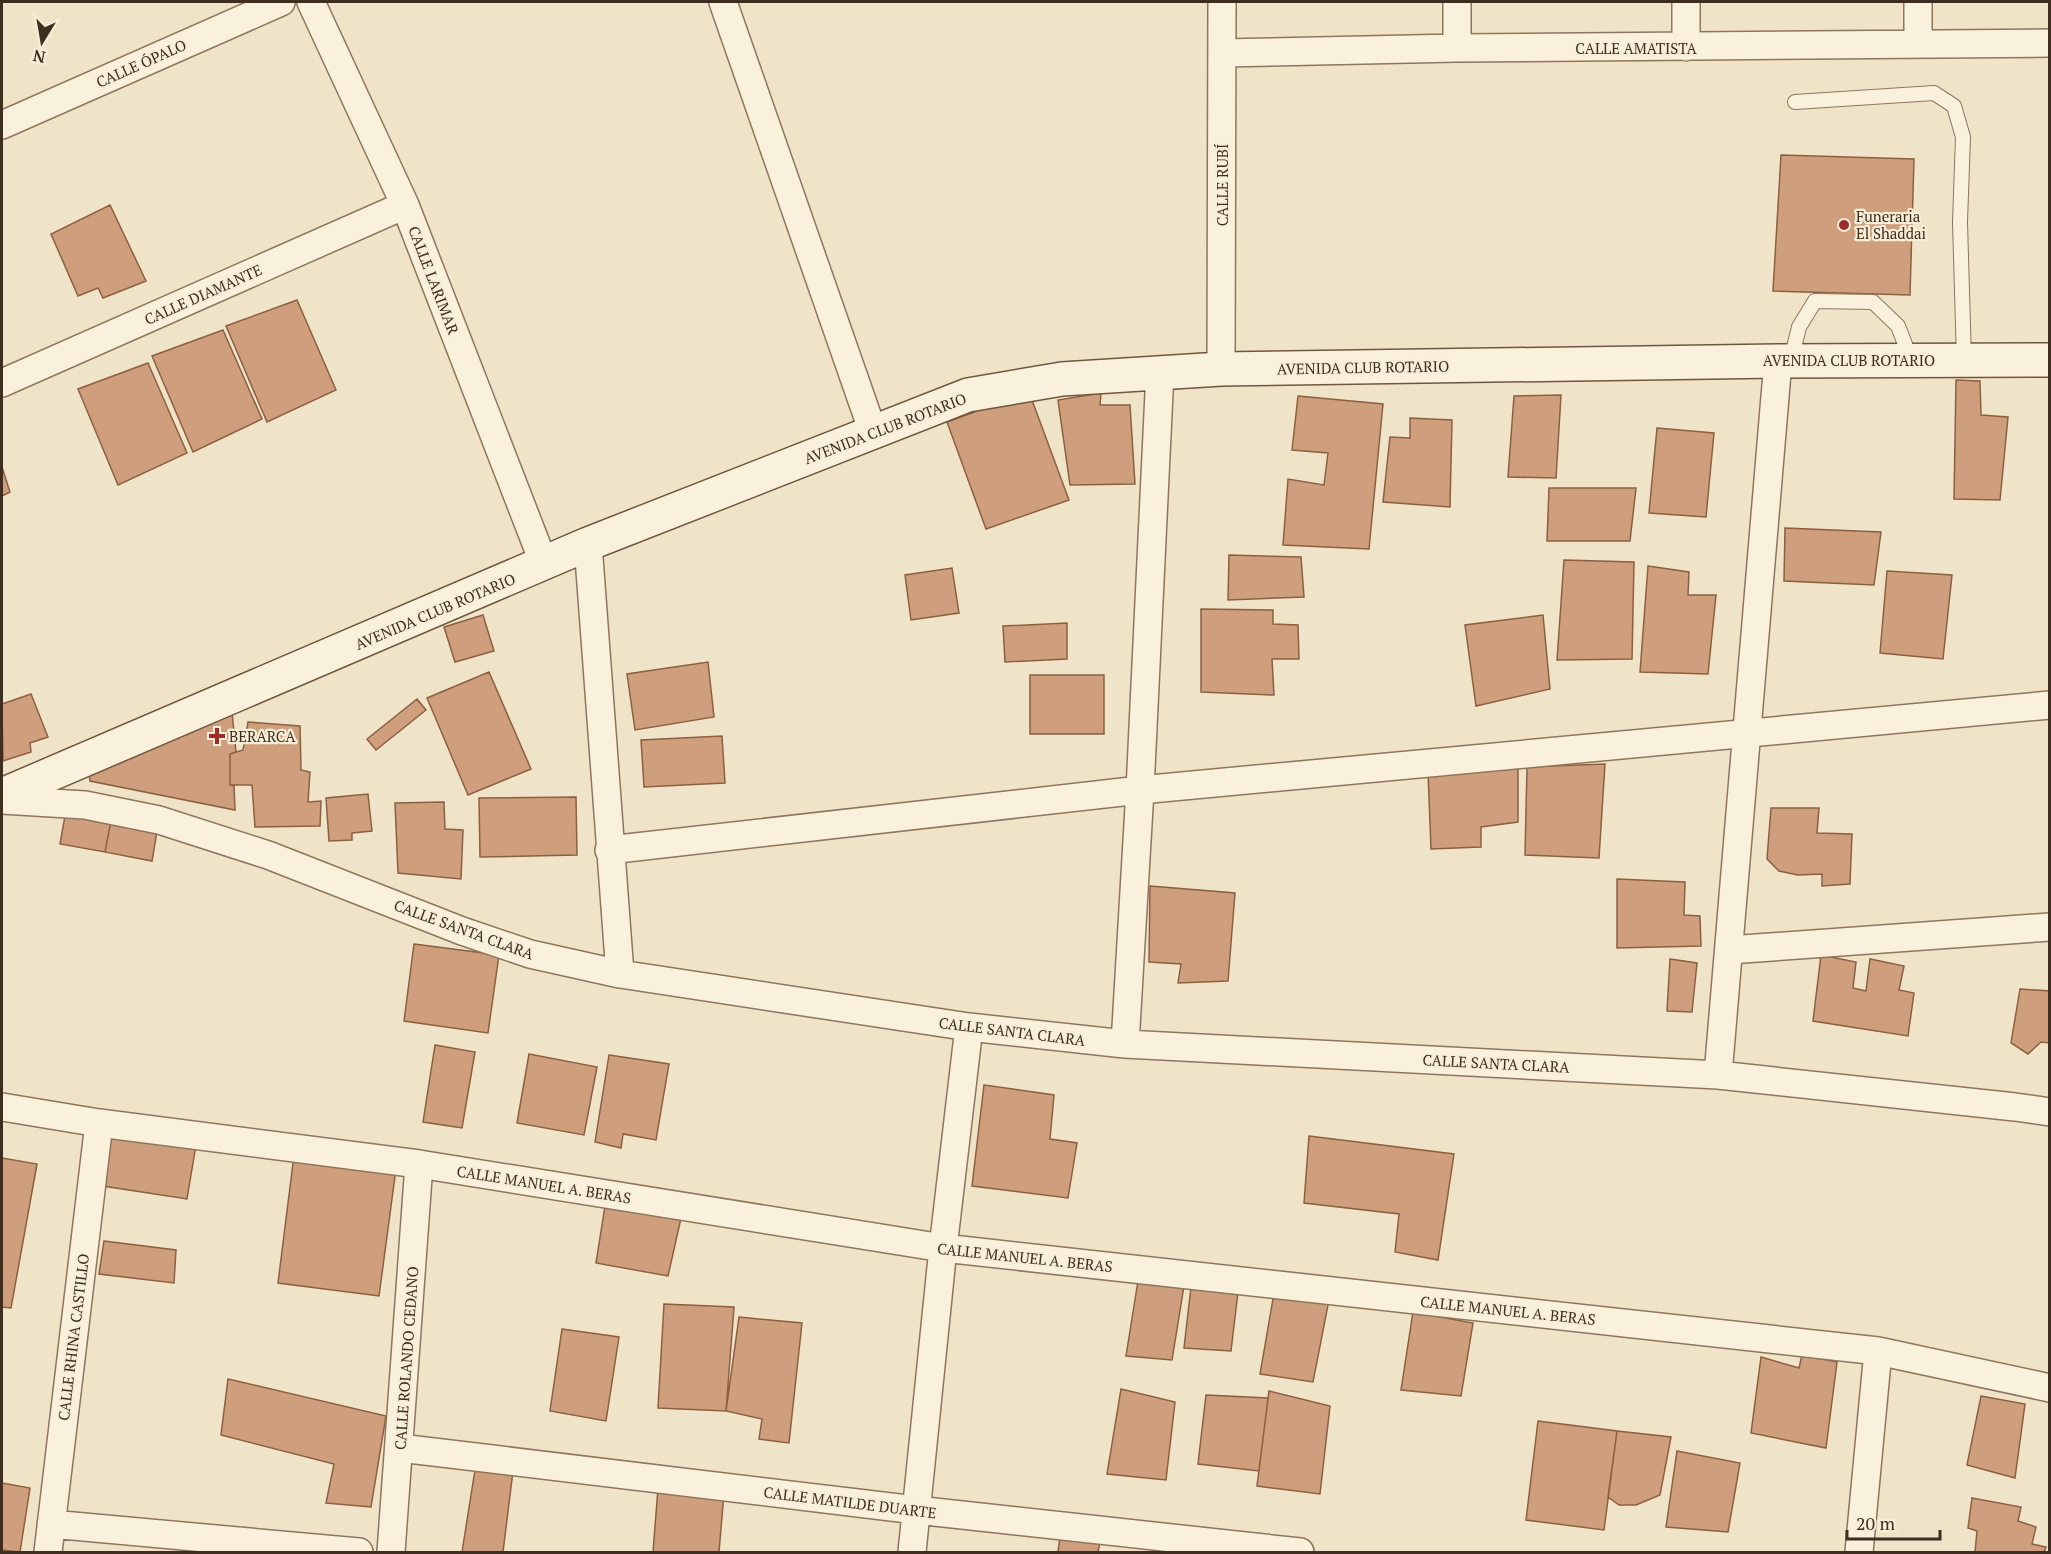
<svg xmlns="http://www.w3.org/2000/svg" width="2051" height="1554" font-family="'PT Serif',serif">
	<rect width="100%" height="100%" fill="#f0e4c8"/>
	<!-- building -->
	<path fill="#cf9f7d" stroke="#8d5f41" stroke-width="1.5" d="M 1781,155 L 1914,159 L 1910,295 L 1773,291 Z
		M 110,205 L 146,281 L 103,298 L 98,288 L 78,296 L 51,234 Z
		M 297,300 L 336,390 L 267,422 L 226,326 Z
		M 223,330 L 262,419 L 193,452 L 152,356 Z
		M 148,363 L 187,453 L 118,485 L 78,389 Z
		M 1956,380 L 1980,381 L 1981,415 L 2008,417 L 2000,500 L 1954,499 Z
		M 1029,392 L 1069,500 L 986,529 L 947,422 Z
		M 1101,393 L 1100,405 L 1130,405 L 1135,484 L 1070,485 L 1058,400 Z
		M 1561,395 L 1556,478 L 1508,477 L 1514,396 Z
		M 1298,396 L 1383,404 L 1369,549 L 1283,545 L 1288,479 L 1324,485 L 1328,453 L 1292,450 Z
		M 1410,418 L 1452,420 L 1450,507 L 1383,502 L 1390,437 L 1410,438 Z
		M 1657,428 L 1714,433 L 1706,517 L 1649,513 Z
		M 2,467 L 10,492 L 2,496 Z
		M 1549,488 L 1636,488 L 1630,541 L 1547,541 Z
		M 1785,528 L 1881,532 L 1874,585 L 1784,581 Z
		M 1229,555 L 1301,557 L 1304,597 L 1228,600 Z
		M 1564,560 L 1634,562 L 1632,659 L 1557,660 Z
		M 1648,566 L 1689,572 L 1688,595 L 1716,595 L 1708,674 L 1640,672 Z
		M 952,568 L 959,613 L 911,620 L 905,575 Z
		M 1887,571 L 1952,575 L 1943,659 L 1880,653 Z
		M 1201,609 L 1273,610 L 1273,624 L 1298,625 L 1299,659 L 1272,659 L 1274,695 L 1201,692 Z
		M 483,615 L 494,651 L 455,662 L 444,627 Z
		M 1543,615 L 1550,689 L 1476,706 L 1465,625 Z
		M 1067,623 L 1067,659 L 1005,662 L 1003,626 Z
		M 708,662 L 714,717 L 635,730 L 627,674 Z
		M 489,672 L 531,769 L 468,795 L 427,698 Z
		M 1030,675 L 1104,675 L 1104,734 L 1030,734 Z
		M 31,694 L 48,737 L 30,743 L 31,752 L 3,761 L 2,704 Z
		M 417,699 L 426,710 L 376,750 L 367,739 Z
		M 232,712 L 236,752 L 230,754 L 230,785 L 234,786 L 235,810 L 90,781 L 88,764 Z
		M 248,722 L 300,726 L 301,770 L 310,772 L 308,802 L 321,801 L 320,826 L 255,827 L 252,785 L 230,785 L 230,754 L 243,750 Z
		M 722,736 L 725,783 L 644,787 L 641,740 Z
		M 1605,764 L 1599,858 L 1525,855 L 1527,767 Z
		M 1518,766 L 1518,822 L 1481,827 L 1481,847 L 1431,849 L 1428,772 Z
		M 368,794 L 372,831 L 352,833 L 352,840 L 329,841 L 326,798 Z
		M 576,797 L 577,855 L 480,857 L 479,798 Z
		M 444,802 L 445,829 L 463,830 L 461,879 L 398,873 L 395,803 Z
		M 1771,808 L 1819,808 L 1817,833 L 1852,834 L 1850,884 L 1822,886 L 1822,874 L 1798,875 L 1779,871 L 1767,859 Z
		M 65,816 L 111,821 L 105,852 L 60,844 Z
		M 111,821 L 157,831 L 152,861 L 105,852 Z
		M 1617,879 L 1685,882 L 1684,915 L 1700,916 L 1701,946 L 1617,948 Z
		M 1150,886 L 1235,893 L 1228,981 L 1178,983 L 1181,964 L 1149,962 Z
		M 414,944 L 499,955 L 488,1033 L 404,1021 Z
		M 1821,955 L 1856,962 L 1853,988 L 1866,991 L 1870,959 L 1904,966 L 1899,990 L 1914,993 L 1908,1036 L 1813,1021 Z
		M 1670,959 L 1697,963 L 1692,1012 L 1667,1011 Z
		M 2020,989 L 2050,991 L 2050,1043 L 2041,1042 L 2028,1054 L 2011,1043 Z
		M 435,1045 L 475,1052 L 462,1128 L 423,1122 Z
		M 529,1054 L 597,1067 L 584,1135 L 517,1123 Z
		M 609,1055 L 669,1064 L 656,1140 L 623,1134 L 621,1148 L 595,1142 Z
		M 984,1085 L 1054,1095 L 1050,1139 L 1077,1143 L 1068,1198 L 972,1186 Z
		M 1309,1136 L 1454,1154 L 1438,1260 L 1395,1252 L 1399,1214 L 1304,1203 Z
		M 108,1137 L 196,1145 L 187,1199 L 103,1186 Z
		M 294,1155 L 396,1169 L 379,1296 L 278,1283 Z
		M 2,1158 L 37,1164 L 11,1308 L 2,1307 Z
		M 605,1206 L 681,1218 L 668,1276 L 596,1263 Z
		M 104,1241 L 176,1250 L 174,1283 L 99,1274 Z
		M 1138,1281 L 1184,1286 L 1172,1360 L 1126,1356 Z
		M 1191,1287 L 1238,1292 L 1231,1351 L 1184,1348 Z
		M 1274,1293 L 1329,1300 L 1313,1382 L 1260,1374 Z
		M 664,1304 L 734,1307 L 726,1411 L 658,1408 Z
		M 1413,1312 L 1473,1323 L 1461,1396 L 1401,1390 Z
		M 739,1317 L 802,1323 L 789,1443 L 759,1439 L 762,1419 L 726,1411 Z
		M 562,1329 L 619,1337 L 606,1421 L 550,1411 Z
		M 1802,1355 L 1837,1362 L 1826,1448 L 1751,1433 L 1761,1357 L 1799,1368 Z
		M 228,1379 L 386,1416 L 371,1507 L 326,1503 L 334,1464 L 221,1435 Z
		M 1121,1389 L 1175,1402 L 1166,1480 L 1107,1474 Z
		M 1269,1391 L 1330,1406 L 1320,1494 L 1257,1486 Z
		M 1206,1395 L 1268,1398 L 1259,1471 L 1198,1464 Z
		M 1981,1396 L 2025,1404 L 2015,1478 L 1967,1465 Z
		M 1538,1421 L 1617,1431 L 1604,1530 L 1526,1520 Z
		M 1617,1431 L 1671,1437 L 1660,1495 L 1636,1505 L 1619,1505 L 1608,1497 Z
		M 1677,1451 L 1740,1463 L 1728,1532 L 1666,1527 Z
		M 475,1470 L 513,1471 L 503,1552 L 462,1552 Z
		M 2,1483 L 30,1488 L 20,1552 L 2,1550 Z
		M 658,1488 L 724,1493 L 719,1552 L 653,1552 Z
		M 1972,1498 L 2021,1507 L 2018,1521 L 2036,1527 L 2032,1544 L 2046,1547 L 2044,1552 L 1975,1552 L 1977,1531 L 1968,1528 Z
		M 1060,1536 L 1100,1542 L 1098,1552 L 1058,1552 Z"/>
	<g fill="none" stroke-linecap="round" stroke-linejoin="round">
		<defs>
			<path id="service" d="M 1795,102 L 1934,93 L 1954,106 L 1963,137 L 1960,222 L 1964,360
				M 1791,360 L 1799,327 L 1815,301 L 1873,302 L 1898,326 L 1911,360"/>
			<path id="minor" d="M 311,2 L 405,205 L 544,564
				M 723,2 L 873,432
				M 1457,2 L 1457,48
				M 1686,2 L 1686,47
				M 1918,2 L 1918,43
				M 1222,53 L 1457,48 L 2050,43
				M 2,125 L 281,2
				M 1221,369 L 1222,2
				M 2,383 L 405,205
				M 588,544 L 620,974
				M 2,800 L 85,805 L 159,820 L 268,855 L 462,931 L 530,954 L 620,974 L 969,1027 L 1125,1044 L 1718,1075 L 2015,1107 L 2050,1112
				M 609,850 L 1140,790 L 2050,705
				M 1729,950 L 2050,927
				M 1125,1044 L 1140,790 L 1160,372
				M 1718,1075 L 1778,361
				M 2,1107 L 99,1123 L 419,1164 L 943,1248 L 1878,1351 L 2050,1388
				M 400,1448 L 916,1510 L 1300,1552
				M 51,1524 L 359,1552
				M 48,1552 L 99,1123
				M 391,1552 L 419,1164
				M 912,1552 L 943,1248 L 969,1027
				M 1859,1552 L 1878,1351"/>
			<path id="secondary" d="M 2,795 L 588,544 L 968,395 L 1062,379 L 1221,369 L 1778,361 L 2050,360"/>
		</defs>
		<!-- service casing -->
		<use href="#service" stroke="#8d765c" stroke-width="16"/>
		<!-- minor casing -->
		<use href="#minor" stroke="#8d765c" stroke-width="30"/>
		<!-- secondary casing -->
		<use href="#secondary" stroke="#6f573f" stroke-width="36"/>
		<!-- service -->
		<use href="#service" stroke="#faf1dc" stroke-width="14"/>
		<!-- minor -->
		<use href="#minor" stroke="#faf1dc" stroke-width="27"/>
		<!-- secondary -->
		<use href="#secondary" stroke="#faf1dc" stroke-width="33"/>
	</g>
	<!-- markers -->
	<g fill="#9e2a2b" stroke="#f7eed8" stroke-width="2">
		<circle cx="1844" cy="225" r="6"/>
		<path d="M214 727h6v6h6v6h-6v6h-6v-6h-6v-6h6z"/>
	</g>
	<g text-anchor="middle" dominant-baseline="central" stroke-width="4.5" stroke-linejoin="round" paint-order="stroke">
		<!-- street labels -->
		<g font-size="15" fill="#3d2e20" stroke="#f7eed8">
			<text x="1636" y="48">CALLE AMATISTA</text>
			<text transform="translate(141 63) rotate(-24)">CALLE ÓPALO</text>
			<text transform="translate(1222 185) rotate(-90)">CALLE RUBÍ</text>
			<text transform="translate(434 280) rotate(69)">CALLE LARIMAR</text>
			<text transform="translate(203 294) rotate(-24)">CALLE DIAMANTE</text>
			<text x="1849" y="360">AVENIDA CLUB ROTARIO</text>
			<text transform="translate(1363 367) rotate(-1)">AVENIDA CLUB ROTARIO</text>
			<text transform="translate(885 428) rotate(-21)">AVENIDA CLUB ROTARIO</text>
			<text transform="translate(435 611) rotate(-23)">AVENIDA CLUB ROTARIO</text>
			<text transform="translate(464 929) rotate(20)">CALLE SANTA CLARA</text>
			<text transform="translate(1012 1031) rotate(7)">CALLE SANTA CLARA</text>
			<text transform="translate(1496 1063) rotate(3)">CALLE SANTA CLARA</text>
			<text transform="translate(544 1184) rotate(9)">CALLE MANUEL A. BERAS</text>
			<text transform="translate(1025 1257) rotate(6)">CALLE MANUEL A. BERAS</text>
			<text transform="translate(1508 1310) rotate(6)">CALLE MANUEL A. BERAS</text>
			<text transform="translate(73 1337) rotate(-83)">CALLE RHINA CASTILLO</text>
			<text transform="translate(406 1358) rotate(-86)">CALLE ROLANDO CEDANO</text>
			<text transform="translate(850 1502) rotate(7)">CALLE MATILDE DUARTE</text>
		</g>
		<!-- poi labels -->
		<g font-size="15" fill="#3d2e20" stroke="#f7eed8" text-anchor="start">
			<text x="1856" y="216">Funeraria<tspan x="1856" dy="17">El Shaddai</tspan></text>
			<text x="229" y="736">BERARCA</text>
		</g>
	</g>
	<!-- border -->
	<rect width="2051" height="1554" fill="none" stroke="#3d2e20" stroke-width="6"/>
	<!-- north arrow -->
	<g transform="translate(42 42) rotate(191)" stroke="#f7eed8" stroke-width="4.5" paint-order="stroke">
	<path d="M0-4.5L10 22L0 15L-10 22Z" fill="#3d2e20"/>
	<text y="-9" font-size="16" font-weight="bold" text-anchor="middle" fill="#3d2e20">N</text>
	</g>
	<!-- scale -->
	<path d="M1847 1530v9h93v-9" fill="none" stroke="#3d2e20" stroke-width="3"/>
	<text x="1856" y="1530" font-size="18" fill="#3d2e20" stroke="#f7eed8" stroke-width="4.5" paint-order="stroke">20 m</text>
</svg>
